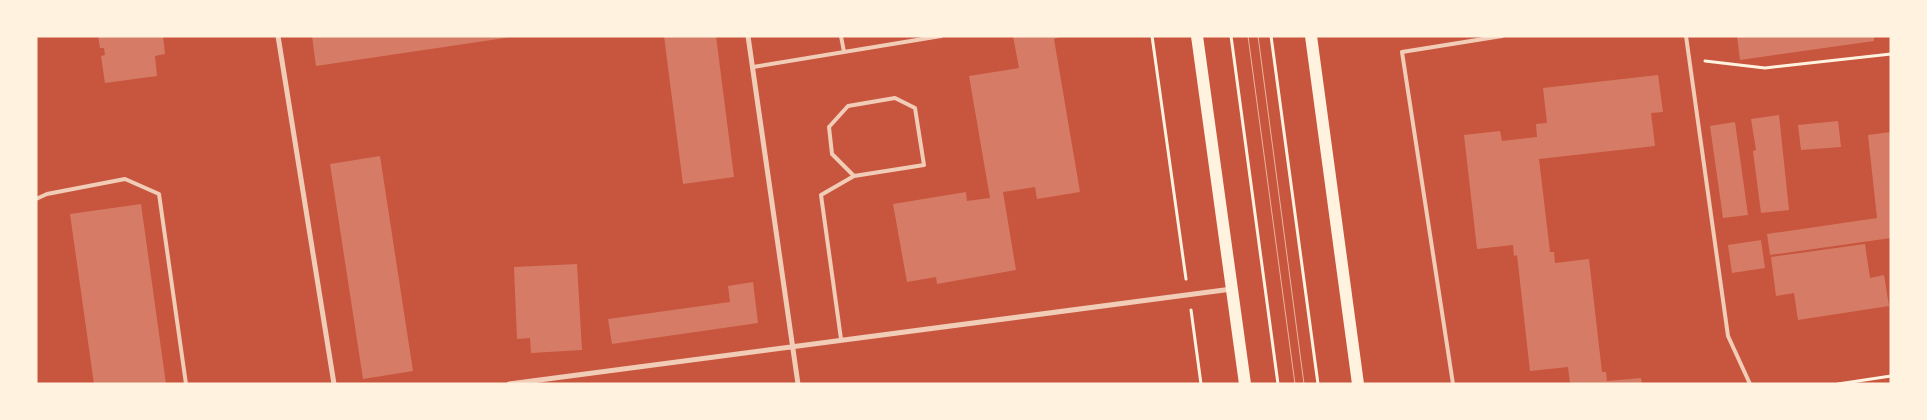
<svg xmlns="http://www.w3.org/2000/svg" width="1927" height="420" font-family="Spectral,serif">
	<rect width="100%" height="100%" fill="#c8553d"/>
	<!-- building -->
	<path fill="#d67c66" d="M 98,36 L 163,36 L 165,54 L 155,56 L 157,76 L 105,83 L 101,56 L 105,55 L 104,48 L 100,48 Z
		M 312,36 L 511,36 L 511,37 L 316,66 Z
		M 664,36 L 716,36 L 734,177 L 683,184 Z
		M 1013,36 L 1063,36 L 1054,39 L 1080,192 L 1037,199 L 1035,187 L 1003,192 L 1016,270 L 937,284 L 936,277 L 907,282 L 893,204 L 966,192 L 967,201 L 990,198 L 969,76 L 1019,68 Z
		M 1737,36 L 1874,36 L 1874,41 L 1740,60 Z
		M 1658,75 L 1663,112 L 1651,113 L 1655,146 L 1539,159 L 1550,252 L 1554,252 L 1555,263 L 1589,259 L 1602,372 L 1606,372 L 1607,381 L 1641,378 L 1642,384 L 1570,384 L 1568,367 L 1530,371 L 1517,255 L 1514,256 L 1513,245 L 1477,249 L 1464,135 L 1500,131 L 1502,141 L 1537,137 L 1536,124 L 1547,123 L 1543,88 Z
		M 1779,115 L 1789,210 L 1761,213 L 1753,151 L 1756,150 L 1751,119 Z
		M 1838,121 L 1841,147 L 1801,150 L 1798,125 Z
		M 1735,122 L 1748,215 L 1723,218 L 1710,126 Z
		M 1891,132 L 1891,238 L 1770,255 L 1767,234 L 1877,218 L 1868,135 Z
		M 380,156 L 413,371 L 363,379 L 330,164 Z
		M 141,204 L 166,384 L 94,384 L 70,214 Z
		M 1761,240 L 1765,268 L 1732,273 L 1728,245 Z
		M 1865,244 L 1870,278 L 1884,275 L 1889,306 L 1798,320 L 1794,293 L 1776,296 L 1771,257 Z
		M 577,264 L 582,350 L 531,353 L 530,338 L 517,339 L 514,267 Z
		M 753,282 L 758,323 L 612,344 L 608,319 L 730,302 L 728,286 Z"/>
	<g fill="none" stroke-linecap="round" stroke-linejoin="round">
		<!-- path -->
		<path stroke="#fff3e0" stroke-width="3" d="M 1152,36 L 1186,279
			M 1231,36 L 1278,384
			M 1271,36 L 1318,384
			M 1705,61 L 1765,68 L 1891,54
			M 1191,310 L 1201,384
			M 1838,384 L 1891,376"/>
		<!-- service -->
		<path stroke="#f1ccb7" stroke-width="4" d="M 841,36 L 844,52
			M 1686,36 L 1728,336 L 1750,384
			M 753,67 L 941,36
			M 36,199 L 47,194 L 125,179 L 159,194 L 186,384
			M 841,339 L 821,195 L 854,176 L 924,165 L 915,108 L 895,98 L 848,106 L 829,127 L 832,154 L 854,176
			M 1453,384 L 1402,52 L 1502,36"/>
		<!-- minor -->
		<path stroke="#f1ccb7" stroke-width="5" d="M 278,36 L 334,384
			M 748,36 L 798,384
			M 509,384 L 1232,289"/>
		<!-- primary -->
		<path stroke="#fff3e0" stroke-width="12" d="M 1197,36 L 1245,384
			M 1311,36 L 1358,384"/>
		<!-- tram -->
		<path stroke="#e9b49f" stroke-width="1" d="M 1248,36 L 1295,384
			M 1258,36 L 1304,384"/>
	</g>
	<!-- border -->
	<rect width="1927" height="420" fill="none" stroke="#fff3e0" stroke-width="75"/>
</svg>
